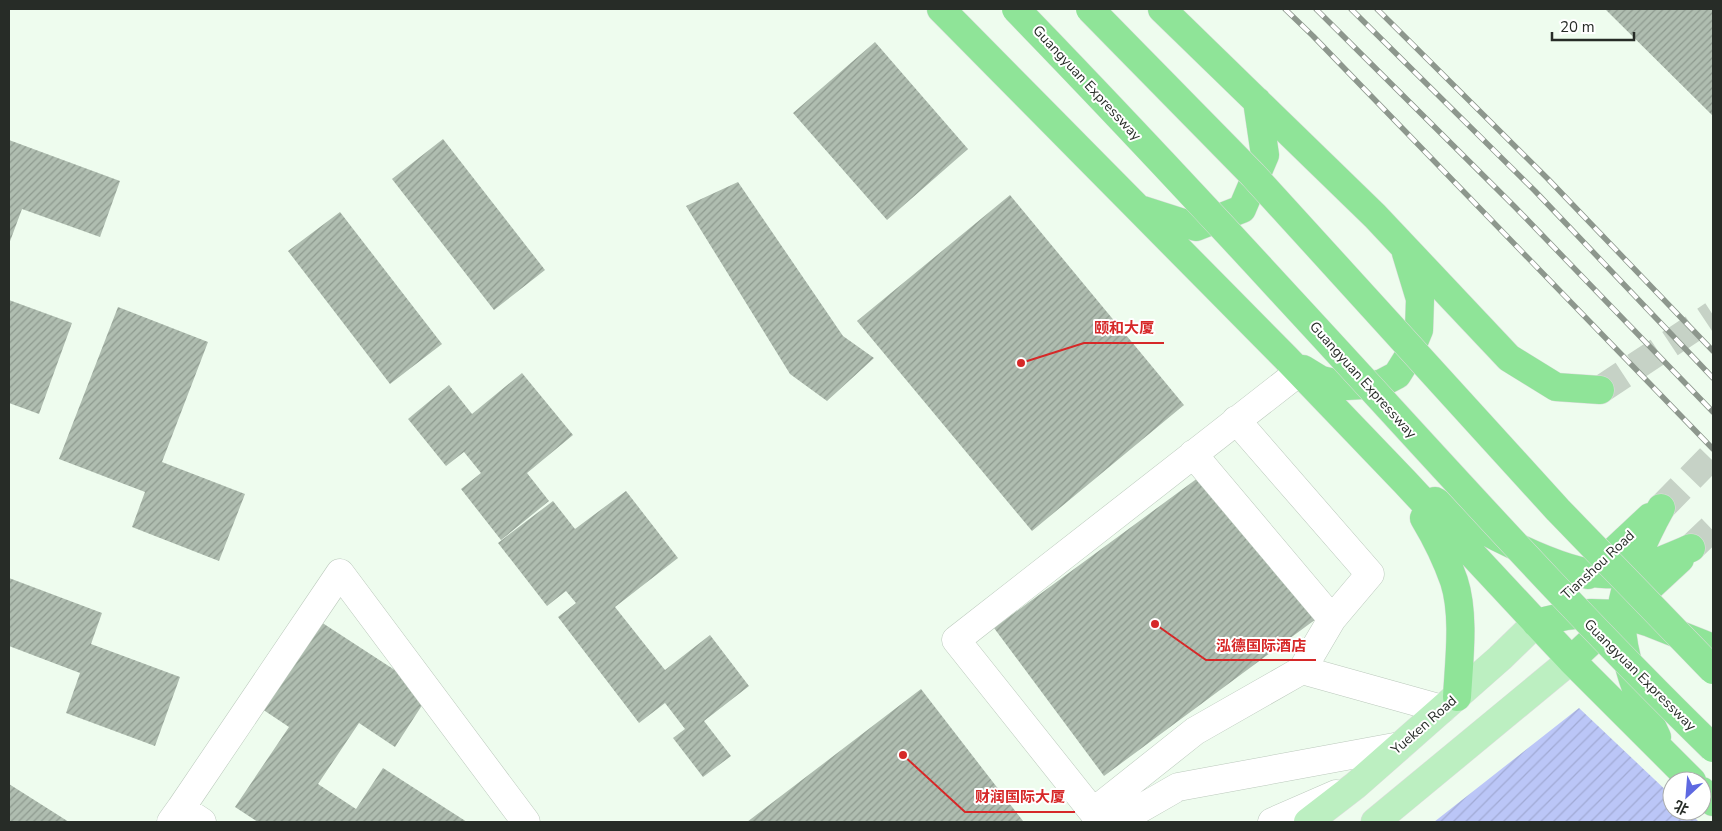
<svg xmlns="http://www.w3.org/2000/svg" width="1722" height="831" font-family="'Nunito Sans','Noto Sans SC',sans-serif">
	<defs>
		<pattern id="garden-furrows" width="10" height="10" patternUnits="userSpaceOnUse" patternTransform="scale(1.25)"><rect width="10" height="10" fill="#bbc6f7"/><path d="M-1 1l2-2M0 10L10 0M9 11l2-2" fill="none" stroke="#a1aad4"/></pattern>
		<pattern id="building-hatch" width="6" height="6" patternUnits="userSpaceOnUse" patternTransform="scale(1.25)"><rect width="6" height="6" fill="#afbdb0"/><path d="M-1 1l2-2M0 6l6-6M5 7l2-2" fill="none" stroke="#8e9a8f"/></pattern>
	</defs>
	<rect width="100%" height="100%" fill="#eefcee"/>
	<!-- garden -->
	<path fill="url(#garden-furrows)" d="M 1579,708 L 1672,796 L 1672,811 L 1688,811 L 1699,822 L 1434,822 Z"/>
	<!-- building -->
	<path fill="url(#building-hatch)" d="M 1605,9 L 1713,9 L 1713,116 Z
		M 875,42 L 968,149 L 887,220 L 793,113 Z
		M 443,139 L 545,270 L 494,310 L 392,179 Z
		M 9,140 L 120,181 L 100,237 L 22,209 L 9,244 Z
		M 738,182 L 843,336 L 874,358 L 827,401 L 790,374 L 686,206 Z
		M 1010,195 L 1184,405 L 1032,531 L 857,321 Z
		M 340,212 L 442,344 L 390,384 L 288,251 Z
		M 9,300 L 72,323 L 39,414 L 9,403 Z
		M 118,307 L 208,342 L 162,462 L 245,494 L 219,561 L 132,527 L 145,492 L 59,459 Z
		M 522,373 L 573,435 L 527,473 L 549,501 L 501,540 L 461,489 L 481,473 L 464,452 L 446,466 L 408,419 L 449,385 L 472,414 Z
		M 1206,472 L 1316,619 L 1104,776 L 994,628 Z
		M 626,491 L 678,558 L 615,607 L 665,670 L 710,635 L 749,686 L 704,721 L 731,756 L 703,777 L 673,738 L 685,729 L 665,703 L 639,723 L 558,617 L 576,603 L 566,591 L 547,606 L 498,543 L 553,501 L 575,529 Z
		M 9,578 L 102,613 L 91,644 L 180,677 L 155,746 L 66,713 L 80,673 L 9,646 Z
		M 321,622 L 430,693 L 395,747 L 359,723 L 318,784 L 356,809 L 383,768 L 467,822 L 258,822 L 235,807 L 289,727 L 262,709 Z
		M 921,689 L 1023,821 L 747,822 Z
		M 9,784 L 69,822 L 9,822 Z"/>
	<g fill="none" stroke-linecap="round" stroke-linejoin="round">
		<!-- highway-tunnel -->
		<path stroke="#c6d2c6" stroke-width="28" stroke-dasharray="28 14" stroke-linecap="butt" d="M 1600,390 L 1713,315
			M 1661,508 L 1713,455
			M 1691,548 L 1713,527"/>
		<defs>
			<path id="minor" d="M 1236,420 L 1370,574 L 1332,619
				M 1193,454 L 1332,619 L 1302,670
				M 181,808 L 340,573 L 526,822
				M 1093,812 L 1195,731 L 1302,670 L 1442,709
				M 171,822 L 181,808 L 202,822
				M 1101,822 L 956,640 L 1299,372
				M 1117,822 L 1178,787 L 1400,746
				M 1272,822 L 1336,794"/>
			<path id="major" d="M 1308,822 L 1356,785 L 1500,658 L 1536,623
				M 1375,822 L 1571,660"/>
			<path id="highway" d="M 941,9 L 1285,357 L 1404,481 L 1571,660 L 1692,781
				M 1162,9 L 1375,216 L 1509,358 L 1556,387 L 1600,390
				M 1143,210 L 1196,227 L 1242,209 L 1265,155 L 1257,101
				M 1303,369 L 1321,380 L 1347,386 L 1380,384 L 1397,375 L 1407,359 L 1419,330 L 1420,299 L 1406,253
				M 1435,501 C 1473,526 1565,578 1611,574 C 1639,571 1665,559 1691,548
				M 1424,518 C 1436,538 1446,558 1454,581 C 1465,615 1459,661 1457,697
				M 1588,575 L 1650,517
				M 1536,623 L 1566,616 L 1591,613 L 1621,614 L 1650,623 L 1713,648
				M 1571,660 L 1680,559
				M 1657,737 C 1639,700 1622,659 1621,616 C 1621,588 1647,533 1661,508
				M 1702,791 L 1713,802"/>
		</defs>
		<!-- minor casing -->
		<use href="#minor" stroke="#bbc9bc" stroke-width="29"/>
		<!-- major casing -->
		<use href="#major" stroke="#dcdddc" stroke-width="29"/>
		<!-- highway casing -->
		<use href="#highway" stroke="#dcdddc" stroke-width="29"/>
		<!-- minor -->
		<use href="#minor" stroke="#fff" stroke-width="28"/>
		<!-- major -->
		<use href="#major" stroke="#bcefc1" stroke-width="28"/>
		<!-- highway -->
		<use href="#highway" stroke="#8fe498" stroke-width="28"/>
		<defs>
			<path id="rail" d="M 1285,9 L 1313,36 L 1713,449
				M 1316,9 L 1515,207 L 1713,412
				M 1351,9 L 1535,191 L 1713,378
				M 1377,9 L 1548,179 L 1713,351"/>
		</defs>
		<!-- rail casing -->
		<use href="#rail" stroke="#8d978d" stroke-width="5.5"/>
		<!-- rail -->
		<use href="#rail" stroke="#fff" stroke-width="4" stroke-dasharray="11" stroke-linecap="butt"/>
		<defs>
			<path id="highway-bridge" d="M 1016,9 C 1108,104 1199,201 1289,299 C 1429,450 1565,604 1713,748
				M 1090,9 L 1253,175 L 1558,510 L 1713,670"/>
		</defs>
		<!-- highway-bridge casing -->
		<use href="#highway-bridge" stroke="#dcdddc" stroke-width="29" stroke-linecap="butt"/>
		<!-- highway-bridge -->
		<use href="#highway-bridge" stroke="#8fe498" stroke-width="28"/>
	</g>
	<g text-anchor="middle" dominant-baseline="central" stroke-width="4" stroke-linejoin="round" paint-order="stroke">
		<!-- street labels -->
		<g font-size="14" fill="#272c27" stroke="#fff">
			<text transform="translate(1087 83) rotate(47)">Guangyuan Expressway</text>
			<text transform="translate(1363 380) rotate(48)">Guangyuan Expressway</text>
			<text transform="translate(1598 565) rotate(-43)">Tianshou Road</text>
			<text transform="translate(1640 675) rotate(45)">Guangyuan Expressway</text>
			<text transform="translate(1424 725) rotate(-41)">Yueken Road</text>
		</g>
	</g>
	<!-- callouts -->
	<path fill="none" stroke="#d62828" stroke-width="2" d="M1021 363L1084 343H1164M1155 624L1206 660H1316M903 755L965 812H1075"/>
	<g fill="#d62828" stroke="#fff" stroke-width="2">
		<circle cx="1021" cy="363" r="5"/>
		<circle cx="1155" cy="624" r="5"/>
		<circle cx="903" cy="755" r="5"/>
	</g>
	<g font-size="15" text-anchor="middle" font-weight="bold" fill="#d62828" stroke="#fff" stroke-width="4" stroke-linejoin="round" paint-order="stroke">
		<text x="1124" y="333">颐和大厦</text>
		<text x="1261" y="651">泓德国际酒店</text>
		<text x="1020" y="802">财润国际大厦</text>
	</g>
	<!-- border -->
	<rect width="1722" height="831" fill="none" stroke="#272c27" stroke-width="20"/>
	<!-- north arrow -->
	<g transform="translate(1687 796) rotate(206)"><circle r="24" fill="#ffffff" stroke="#a9aba9"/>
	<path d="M0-4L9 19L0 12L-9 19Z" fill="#5e69e1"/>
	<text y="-8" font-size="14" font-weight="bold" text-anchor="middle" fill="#272c27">北</text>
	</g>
	<!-- scale -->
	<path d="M1552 32v8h82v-8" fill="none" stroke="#272c27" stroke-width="2.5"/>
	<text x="1560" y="32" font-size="15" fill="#272c27" stroke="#ffffff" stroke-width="4" paint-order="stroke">20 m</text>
</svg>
